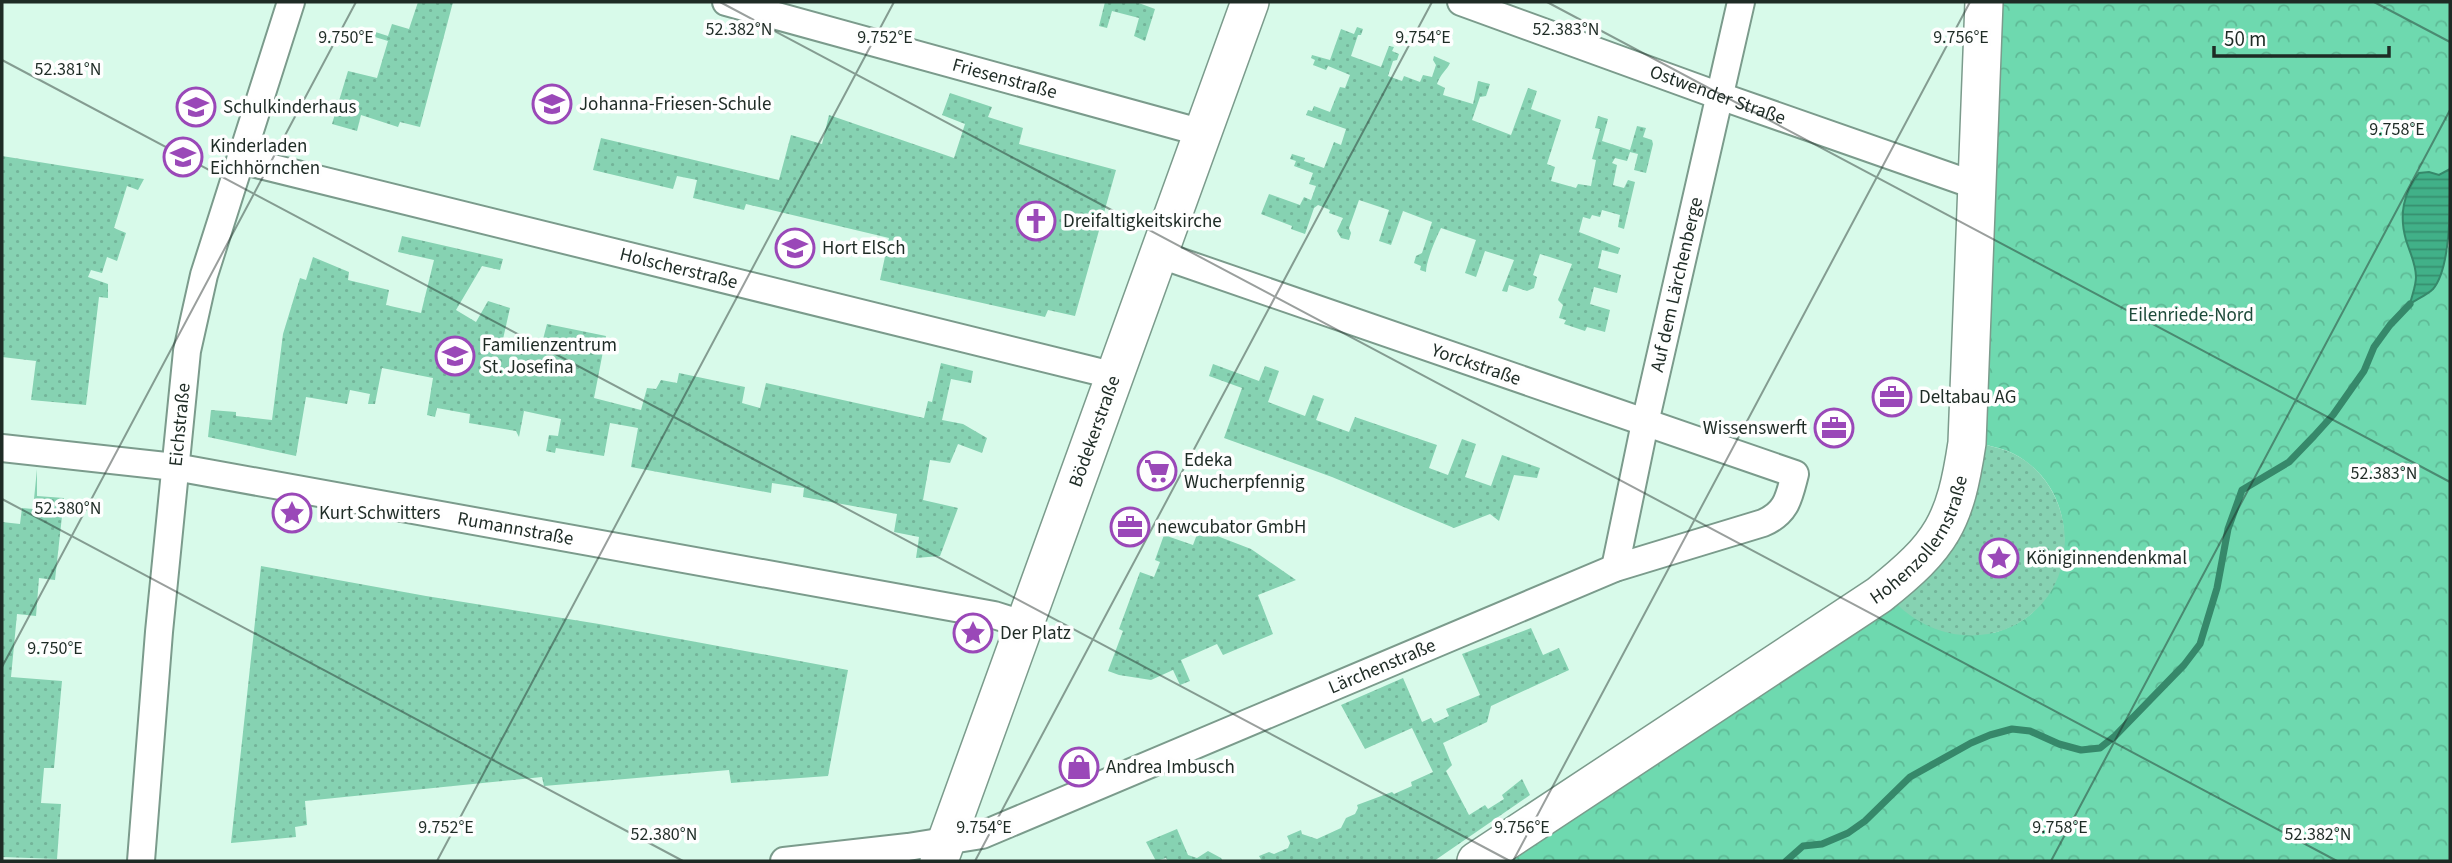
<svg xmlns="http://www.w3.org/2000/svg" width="2452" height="863" font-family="'Source Sans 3',sans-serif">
	<defs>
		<pattern id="forest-crowns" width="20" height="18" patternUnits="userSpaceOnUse" patternTransform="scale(1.75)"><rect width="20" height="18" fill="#6ed9af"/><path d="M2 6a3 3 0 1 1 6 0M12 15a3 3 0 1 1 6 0" fill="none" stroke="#5fba96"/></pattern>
		<pattern id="park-dots" width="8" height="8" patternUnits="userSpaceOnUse" patternTransform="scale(1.75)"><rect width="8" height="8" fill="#86d2b2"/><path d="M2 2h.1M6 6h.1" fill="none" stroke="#73b499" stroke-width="1.8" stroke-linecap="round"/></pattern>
		<pattern id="water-rules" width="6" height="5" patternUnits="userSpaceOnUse" patternTransform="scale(1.75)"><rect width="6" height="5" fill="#41b088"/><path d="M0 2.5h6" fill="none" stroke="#368f6f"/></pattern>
	</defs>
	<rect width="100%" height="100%" fill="#d8faea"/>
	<!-- forest -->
	<path fill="url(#forest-crowns)" d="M 1984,2 L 2450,2 L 2450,169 L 2439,175 L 2429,172 L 2405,237 L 2414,262 L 2416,280 L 2410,303 C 2448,279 2436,279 2450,243 L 2450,861 L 1476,861 L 1879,595 L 1993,633 C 2007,629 2020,623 2031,614 C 2080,570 2075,486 2014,454 C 2005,449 1994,447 1983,444 Z"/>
	<!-- park -->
	<path fill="url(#park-dots)" d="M 418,2 L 453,2 L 420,127 L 400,122 L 398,127 L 361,115 L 357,131 L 332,124 L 348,71 L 377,78 L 388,41 L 365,34 L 366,29 L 388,36 L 392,24 L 409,29 Z
		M 1105,2 L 1136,2 L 1155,9 L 1145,41 L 1134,36 L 1139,18 L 1112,11 L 1107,28 L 1099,26 Z
		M 1357,27 L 1363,29 L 1361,35 L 1358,35 L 1351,56 L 1381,67 L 1389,46 L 1394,47 L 1392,51 L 1399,54 L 1397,60 L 1393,61 L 1388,76 L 1402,81 L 1404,76 L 1420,82 L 1423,75 L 1432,77 L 1436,65 L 1433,60 L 1434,56 L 1450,63 C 1447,70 1441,73 1437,84 L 1445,88 L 1443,95 L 1473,104 L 1478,81 L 1490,84 L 1486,96 L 1480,97 L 1472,120 L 1511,135 L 1528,88 L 1537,91 L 1531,109 L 1561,120 L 1547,164 L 1555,167 L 1551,181 L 1576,188 L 1578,184 L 1591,186 L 1596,160 L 1592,159 L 1600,129 L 1595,128 L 1598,116 L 1608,119 L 1602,141 L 1630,150 L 1637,126 L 1646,128 L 1643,137 L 1652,140 L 1653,144 L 1646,173 L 1634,170 L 1638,154 L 1630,152 L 1627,161 L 1615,158 L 1612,163 L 1617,165 L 1613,185 L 1624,188 L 1628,180 L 1635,182 L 1624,229 L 1618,227 L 1620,215 L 1602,210 L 1600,217 L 1592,215 L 1590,219 L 1583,217 L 1579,232 L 1620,248 L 1618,254 L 1602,250 L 1598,268 L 1621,275 L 1617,293 L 1594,287 L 1590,304 L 1610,310 L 1605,332 L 1587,327 L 1585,331 L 1564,324 L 1566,320 L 1559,318 L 1563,305 L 1558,300 L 1572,264 L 1540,254 L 1533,275 L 1537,277 L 1534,288 L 1527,291 L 1509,285 L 1507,292 L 1502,291 L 1514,260 L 1485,251 L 1476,277 L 1465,273 L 1476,240 L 1441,228 C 1434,242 1426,262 1426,272 L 1420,270 L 1421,266 L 1414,263 L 1416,256 L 1422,253 L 1432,222 L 1403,211 L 1391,245 L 1379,241 L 1389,210 L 1359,200 L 1349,228 L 1351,233 L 1349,240 L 1341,238 L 1337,231 L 1343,218 L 1329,213 L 1330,210 L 1318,205 L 1314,208 L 1305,234 L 1291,229 L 1292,226 L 1261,214 L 1269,194 L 1300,205 L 1304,197 L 1311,200 L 1316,186 L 1309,184 L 1313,173 L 1294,166 L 1296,161 L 1290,159 L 1292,154 L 1305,158 L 1304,161 L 1324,168 L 1334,142 L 1341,145 L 1346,129 L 1306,115 L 1308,110 L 1312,111 L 1314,106 L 1330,112 L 1340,87 L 1345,88 L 1350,75 L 1328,66 L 1326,70 L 1313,65 L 1315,60 L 1311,58 L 1312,55 L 1330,60 L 1341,29 L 1354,34 Z
		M 950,93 L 992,107 L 988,117 L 1023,128 L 1019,144 L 1116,170 L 1075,316 L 1048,310 L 1045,317 L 880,280 L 889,238 L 746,204 L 744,210 L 693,198 L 697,180 L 677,176 L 673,189 L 593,170 L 601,138 L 779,180 L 791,135 L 822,144 L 829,115 L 954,158 L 965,124 L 942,115 Z
		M 2,156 L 144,179 L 138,190 L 127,186 L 114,228 L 126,233 L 117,261 L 107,257 L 102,273 L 91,270 L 88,277 L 108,284 L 108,298 L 99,297 L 86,405 L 31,400 L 36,361 L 2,357 Z
		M 402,236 L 503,259 L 500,270 L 482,266 L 456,310 L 476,322 L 488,301 L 510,308 L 503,339 L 541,347 L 547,324 L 606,336 L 594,398 L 641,410 L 647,388 L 656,389 L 661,380 L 677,383 L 679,373 L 745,387 L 742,403 L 760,408 L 766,383 L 924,418 L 928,401 L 932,402 L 941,363 L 973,371 L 971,383 L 951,379 L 942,420 L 963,424 L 987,438 L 982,453 L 958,444 L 950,463 L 930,460 L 923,500 L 958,508 L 940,556 L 916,558 L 919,537 L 894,532 L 897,514 L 803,497 L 804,488 L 772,483 L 771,493 L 631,467 L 638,428 L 610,423 L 604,456 L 556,448 L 555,453 L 546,451 L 549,435 L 558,436 L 561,419 L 524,411 L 519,437 L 516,431 L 469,423 L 470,414 L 437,408 L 435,417 L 427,415 L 433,378 L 382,368 L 375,404 L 368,404 L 370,394 L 350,390 L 347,404 L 306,397 L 296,456 L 208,437 L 211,410 L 236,412 L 236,416 L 272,420 L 283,334 L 300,278 L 306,280 L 313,257 L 349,272 L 348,280 L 389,290 L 386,305 L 421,313 L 434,260 L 398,252 Z
		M 1213,364 L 1259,381 L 1265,366 L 1279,371 L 1268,402 L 1305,416 L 1313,395 L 1324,399 L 1316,420 L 1349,432 L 1355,417 L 1437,445 L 1429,468 L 1448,475 L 1462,439 L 1476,444 L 1465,477 L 1491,486 L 1502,455 L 1540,468 L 1537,478 L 1514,475 L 1499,521 L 1490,514 L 1454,528 L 1332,477 L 1224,438 L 1242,388 L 1209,376 Z
		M 1983,444 C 1994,447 2004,449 2014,454 C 2065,480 2080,550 2048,596 C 2010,649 1936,646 1895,602 Z
		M 37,469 L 37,496 L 64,498 L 55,580 L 39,578 L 36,616 L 17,614 L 11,677 L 62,681 L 54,768 L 44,768 L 41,803 L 61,804 L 57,859 L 2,857 L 2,522 L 20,524 L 22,508 L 33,509 Z
		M 1199,529 L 1251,549 L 1296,580 L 1258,595 L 1273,634 L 1223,655 L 1217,644 L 1181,660 L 1190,681 L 1180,685 L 1173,670 L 1151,680 L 1119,675 L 1108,671 L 1123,631 L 1119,629 L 1140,572 L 1154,577 L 1160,562 L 1155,560 L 1164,535 L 1193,545 Z
		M 261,566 L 426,596 L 599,624 L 848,670 L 828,776 L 731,783 L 729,770 L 544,786 L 542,777 L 305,801 L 307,825 L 295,827 L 296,837 L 231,843 Z
		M 1531,628 L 1543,655 L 1559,648 L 1569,670 L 1491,706 L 1487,722 L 1443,743 L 1452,765 L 1446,771 L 1469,815 L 1485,805 L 1488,809 L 1504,799 L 1502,795 L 1522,779 L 1530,795 L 1434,861 L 1262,861 L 1259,856 L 1269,852 L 1274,854 L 1288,848 L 1290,843 L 1287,836 L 1301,830 L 1302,834 L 1317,839 L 1341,828 L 1346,818 L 1355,814 L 1358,808 L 1357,805 L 1392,792 L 1394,794 L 1412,786 L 1411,782 L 1433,772 L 1412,728 L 1365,749 L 1341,705 L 1403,678 L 1422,722 L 1431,718 L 1434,723 L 1449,716 L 1446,709 L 1480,695 L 1462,654 Z
		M 1177,829 L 1188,855 L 1197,858 L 1208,851 L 1221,858 L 1223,861 L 1168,861 L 1166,858 L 1156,861 L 1146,842 Z"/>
	<!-- water -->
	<path fill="url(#water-rules)" stroke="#36886a" stroke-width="2" d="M 2450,169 C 2450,198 2452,267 2433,289 C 2427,295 2417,299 2410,304 C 2412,295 2416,286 2416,277 C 2416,264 2410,253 2406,240 C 2399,215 2403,194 2419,173 L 2429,172 L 2439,175 Z"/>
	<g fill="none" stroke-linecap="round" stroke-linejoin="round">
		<!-- stream -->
		<path stroke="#36886a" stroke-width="7" d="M 1786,861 L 1803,846 L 1822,844 L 1848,833 L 1865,821 L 1910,777 L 1971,743 L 1990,735 L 2012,729 L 2030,731 L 2059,744 L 2081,750 L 2100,748 L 2115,736 L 2184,665 L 2200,644 L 2217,588 L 2228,529 L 2242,490 L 2289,462 L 2314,436 L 2333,415 L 2364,371 L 2374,347 L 2390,325 L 2410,304"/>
		<defs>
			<g id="street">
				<path id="s1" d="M 726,2 L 1203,133"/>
				<path id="s2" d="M 1461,2 L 1720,96 L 1977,186"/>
				<path id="s3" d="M 240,160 L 1116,376"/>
				<path id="s4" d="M 2,448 L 175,467 L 994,615 L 1026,625"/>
				<path id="s5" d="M 1615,568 L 1645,423 L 1741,2"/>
				<path id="s6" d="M 141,861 L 159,632 L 187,351 L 204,275 L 291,2"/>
				<path id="s7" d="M 784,861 L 908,847 L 982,835 L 1615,568 L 1763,523 C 1787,513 1789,497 1795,474 L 1158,254"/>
			</g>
			<g id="secondary">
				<path id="s8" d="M 939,861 L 1250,2"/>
				<path id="s9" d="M 1476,861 L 1879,595 C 1942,545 1955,523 1967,443 L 1984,2"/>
			</g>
		</defs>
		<!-- street casing -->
		<use href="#street" stroke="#7b9b8c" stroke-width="30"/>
		<!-- secondary casing -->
		<use href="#secondary" stroke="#7b9b8c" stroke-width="40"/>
		<!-- street -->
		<use href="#street" stroke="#fff" stroke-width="26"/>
		<!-- secondary -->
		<use href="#secondary" stroke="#fff" stroke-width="37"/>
	</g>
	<!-- ticks -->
	<path fill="none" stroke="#1e2b25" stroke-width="2" stroke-opacity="0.45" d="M 720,2 L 2337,861M 1547,2 L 2450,482M 2374,2 L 2450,42M 2,60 L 1510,861M 2,499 L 683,861M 2,667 L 356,2M 437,861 L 894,2M 975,861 L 1432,2M 1513,861 L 1970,2M 2051,861 L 2450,110"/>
	<!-- icons -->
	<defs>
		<symbol id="school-ring" viewBox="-11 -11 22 22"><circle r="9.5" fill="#fefefe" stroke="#9a48b8" stroke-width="1.5"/><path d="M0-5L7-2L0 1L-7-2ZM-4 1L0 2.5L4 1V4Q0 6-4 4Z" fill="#9a48b8"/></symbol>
		<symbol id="church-ring" viewBox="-11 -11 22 22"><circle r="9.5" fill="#fefefe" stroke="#9a48b8" stroke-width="1.5"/><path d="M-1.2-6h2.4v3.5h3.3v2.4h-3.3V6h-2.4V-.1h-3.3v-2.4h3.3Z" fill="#9a48b8"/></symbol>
		<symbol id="office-ring" viewBox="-11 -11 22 22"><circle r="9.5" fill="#fefefe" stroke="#9a48b8" stroke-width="1.5"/><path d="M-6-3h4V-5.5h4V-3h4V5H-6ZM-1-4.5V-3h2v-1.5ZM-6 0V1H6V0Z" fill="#9a48b8"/></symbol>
		<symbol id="supermarket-ring" viewBox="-11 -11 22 22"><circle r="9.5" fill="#fefefe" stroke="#9a48b8" stroke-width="1.5"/><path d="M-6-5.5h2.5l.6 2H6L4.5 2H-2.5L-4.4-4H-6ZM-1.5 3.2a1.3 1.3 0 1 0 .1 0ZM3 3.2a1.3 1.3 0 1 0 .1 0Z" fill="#9a48b8"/></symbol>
		<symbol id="sight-ring" viewBox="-11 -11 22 22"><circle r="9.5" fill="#fefefe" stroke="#9a48b8" stroke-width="1.5"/><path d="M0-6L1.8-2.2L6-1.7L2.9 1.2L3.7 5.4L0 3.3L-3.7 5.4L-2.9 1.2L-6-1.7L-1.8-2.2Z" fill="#9a48b8"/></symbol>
		<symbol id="shop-ring" viewBox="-11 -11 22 22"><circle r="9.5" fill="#fefefe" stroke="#9a48b8" stroke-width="1.5"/><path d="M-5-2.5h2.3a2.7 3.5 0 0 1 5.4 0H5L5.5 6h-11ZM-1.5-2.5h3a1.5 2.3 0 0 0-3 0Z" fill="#9a48b8"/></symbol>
	</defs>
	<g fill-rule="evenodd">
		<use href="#school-ring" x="530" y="82" width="44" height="44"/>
		<use href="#school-ring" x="174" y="85" width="44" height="44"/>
		<use href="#school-ring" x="161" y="135" width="44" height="44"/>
		<use href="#church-ring" x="1014" y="199" width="44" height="44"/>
		<use href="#school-ring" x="773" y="226" width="44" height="44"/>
		<use href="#school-ring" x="433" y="334" width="44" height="44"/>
		<use href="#office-ring" x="1870" y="375" width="44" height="44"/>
		<use href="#office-ring" x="1812" y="406" width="44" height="44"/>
		<use href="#supermarket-ring" x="1135" y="449" width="44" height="44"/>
		<use href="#sight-ring" x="270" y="491" width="44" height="44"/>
		<use href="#office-ring" x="1108" y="505" width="44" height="44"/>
		<use href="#sight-ring" x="1977" y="536" width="44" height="44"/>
		<use href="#sight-ring" x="951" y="611" width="44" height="44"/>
		<use href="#shop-ring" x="1057" y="745" width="44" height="44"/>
	</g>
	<g text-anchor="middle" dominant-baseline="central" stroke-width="7" stroke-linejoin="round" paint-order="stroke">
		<!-- street labels -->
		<g font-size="19" fill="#1e2b25" stroke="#fefefe">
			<text stroke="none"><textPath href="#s1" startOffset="289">Friesenstraße</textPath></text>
			<text stroke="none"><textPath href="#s2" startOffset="273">Ostwender Straße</textPath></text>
			<text stroke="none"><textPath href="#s3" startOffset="452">Holscherstraße</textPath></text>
			<text stroke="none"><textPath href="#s5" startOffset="290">Auf dem Lärchenberge</textPath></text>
			<text transform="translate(1476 365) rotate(19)">Yorckstraße</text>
			<text stroke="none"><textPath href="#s6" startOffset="438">Eichstraße</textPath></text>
			<text stroke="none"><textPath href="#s8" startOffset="457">Bödekerstraße</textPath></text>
			<text stroke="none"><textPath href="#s4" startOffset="520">Rumannstraße</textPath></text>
			<text stroke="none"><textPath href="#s9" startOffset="553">Hohenzollernstraße</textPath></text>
			<text stroke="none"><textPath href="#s7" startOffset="634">Lärchenstraße</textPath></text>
		</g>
		<!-- poi labels -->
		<g font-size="19" fill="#1e2b25" stroke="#fefefe" text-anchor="start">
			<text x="579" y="104">Johanna-Friesen-Schule</text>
			<text x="223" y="107">Schulkinderhaus</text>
			<text x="210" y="146">Kinderladen<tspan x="210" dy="22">Eichhörnchen</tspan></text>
			<text x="1063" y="221">Dreifaltigkeitskirche</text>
			<text x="822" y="248">Hort ElSch</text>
			<text x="482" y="345">Familienzentrum<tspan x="482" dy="22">St. Josefina</tspan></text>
			<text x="1919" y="397">Deltabau AG</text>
			<text x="1807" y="428" text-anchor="end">Wissenswerft</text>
			<text x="1184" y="460">Edeka<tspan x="1184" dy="22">Wucherpfennig</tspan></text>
			<text x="319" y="513">Kurt Schwitters</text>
			<text x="1157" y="527">newcubator GmbH</text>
			<text x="2026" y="558">Königinnendenkmal</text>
			<text x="1000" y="633">Der Platz</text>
			<text x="1106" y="767">Andrea Imbusch</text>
		</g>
		<!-- park labels -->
		<g font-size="19" fill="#1f4c3b" stroke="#fefefe">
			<text x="2191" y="315">Eilenriede-Nord</text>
		</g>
	</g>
	<g font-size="18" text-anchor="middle" fill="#1e2b25" stroke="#fefefe" stroke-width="7" stroke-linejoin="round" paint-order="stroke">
		<text x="739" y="35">52.382°N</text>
		<text x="1566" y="35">52.383°N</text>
		<text x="346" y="43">9.750°E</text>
		<text x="885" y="43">9.752°E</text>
		<text x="1423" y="43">9.754°E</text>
		<text x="1961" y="43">9.756°E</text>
		<text x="68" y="75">52.381°N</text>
		<text x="2397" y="135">9.758°E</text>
		<text x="2384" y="479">52.383°N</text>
		<text x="68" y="514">52.380°N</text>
		<text x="55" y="654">9.750°E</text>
		<text x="446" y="833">9.752°E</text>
		<text x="984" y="833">9.754°E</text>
		<text x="1522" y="833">9.756°E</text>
		<text x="2060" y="833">9.758°E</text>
		<text x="664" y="840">52.380°N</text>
		<text x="2318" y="840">52.382°N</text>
	</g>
	<!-- border -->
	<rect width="2452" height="863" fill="none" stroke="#1e2b25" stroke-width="7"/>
	<!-- scale -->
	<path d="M2214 46v10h175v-10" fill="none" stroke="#1e2b25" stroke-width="3.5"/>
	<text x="2224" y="46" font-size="21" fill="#1e2b25" stroke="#fefefe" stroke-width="5" paint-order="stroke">50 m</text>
</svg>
